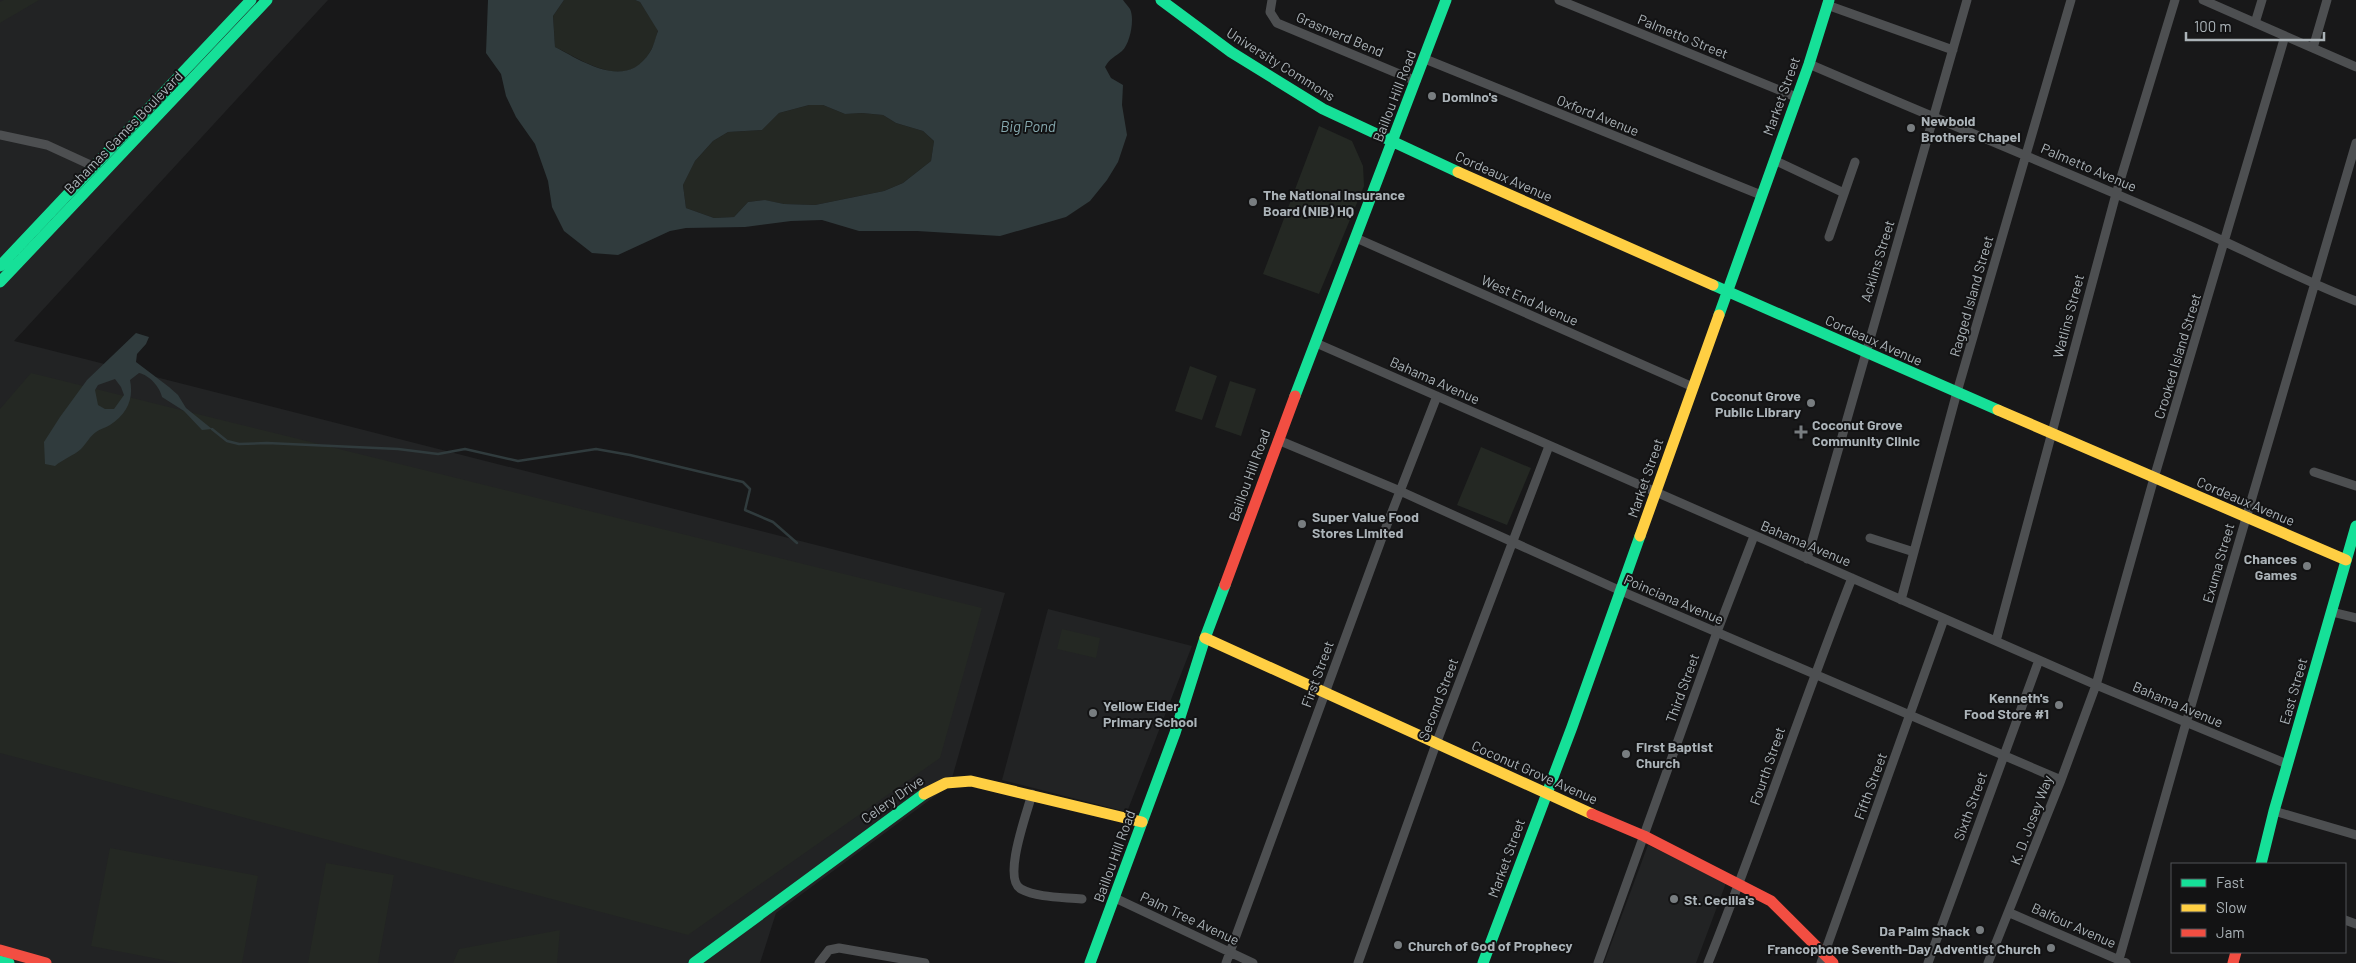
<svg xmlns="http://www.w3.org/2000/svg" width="2356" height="963" font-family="Barlow,sans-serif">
	<rect width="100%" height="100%" fill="#181819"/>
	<!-- built -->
	<path fill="#222324" d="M 0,0 L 328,0 L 14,341 L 1005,593 L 950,785 L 776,913 L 760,963 L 0,963 Z
		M 1048,609 L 1192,646 L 1127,812 L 1002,780 Z
		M 1648,845 L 1726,883 L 1696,963 L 1604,963 Z"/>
	<!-- green -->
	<path fill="#242823" d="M 4,0 L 39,0 L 0,23 L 0,2 Z
		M 564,0 L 635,0 L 640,2 L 658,30 C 656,37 654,46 650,52 C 627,92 584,61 555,47 L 553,16 Z
		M 809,105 L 823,105 L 845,114 L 862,113 L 883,115 L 896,123 L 923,131 L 934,141 L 931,161 L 903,183 L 884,191 L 815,205 L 784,204 L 764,200 L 748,202 L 734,217 L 714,218 L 686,208 L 683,185 L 695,161 L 713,141 L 728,132 L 762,130 L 779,113 Z
		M 1319,126 L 1352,141 L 1363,166 L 1364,186 L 1319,294 L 1263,274 Z
		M 1190,366 L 1217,376 L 1202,420 L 1175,411 Z
		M 31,373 L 982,608 L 940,758 L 688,935 L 0,753 L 0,409 Z
		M 1230,381 L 1256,389 L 1241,436 L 1215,427 Z
		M 1481,447 L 1531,468 L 1507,525 L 1457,505 Z
		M 1062,629 L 1100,638 L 1096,658 L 1057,649 Z
		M 110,848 L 258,876 L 242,963 L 179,963 L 91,946 Z
		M 326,863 L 394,875 L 378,963 L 308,963 Z
		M 560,930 L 557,963 L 453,963 L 459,949 Z"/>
	<!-- water -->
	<path fill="#303b3d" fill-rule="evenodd" d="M 488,0 L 564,0 L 553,16 L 555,47 C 584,62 626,91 650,52 C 654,46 655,38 658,31 L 640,2 L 635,0 L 1123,0 C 1125,3 1128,6 1130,9 C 1135,19 1130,44 1122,51 C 1115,57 1110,58 1105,67 L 1111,78 L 1123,85 L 1122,105 L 1127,135 L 1118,162 L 1107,180 L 1090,201 L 1066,217 L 1000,236 L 917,231 L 859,231 L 822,220 L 791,221 L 745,227 L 686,228 L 670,231 L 618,255 L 592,253 L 564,231 L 552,207 L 548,181 L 535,144 L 516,117 L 506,96 L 501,74 L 486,53 ZM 809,105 L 823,105 L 845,114 L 862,113 L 883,115 L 896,123 L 923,131 L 934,141 L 931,161 L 903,183 L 884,191 L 815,205 L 784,204 L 765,200 L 748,202 L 734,217 L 714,218 L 686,208 L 683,185 L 695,161 L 713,141 L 728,132 L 762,130 L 779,113 Z
		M 136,333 L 149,337 L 146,344 L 137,354 L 136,362 L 169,387 L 178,395 L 186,408 L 212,429 L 202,430 L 184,411 L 162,397 C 160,387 149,375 139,373 L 130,380 C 134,399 127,414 110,425 C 105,428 100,429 96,432 C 90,436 86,444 81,449 C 73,456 63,459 55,466 L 45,464 L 44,442 L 60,417 L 87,380 ZM 115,379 L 121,387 L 124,395 L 114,409 L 105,409 L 98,405 L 95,390 L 98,385 Z"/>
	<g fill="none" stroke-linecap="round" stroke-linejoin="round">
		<!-- stream -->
		<path stroke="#303b3d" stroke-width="2.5" d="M 212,429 L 227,441 L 239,444 L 267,443 L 398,449 L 438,454 L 465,449 L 518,461 L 596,449 L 630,455 L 743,482 L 750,489 L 745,510 L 773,522 L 797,543"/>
		<!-- street -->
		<path stroke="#4d4f51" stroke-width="9" d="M 1272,0 L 1270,12 L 1277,23 L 1416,81
			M 1559,0 L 1796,97
			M 2203,0 L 2356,67
			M 1827,5 L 1953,50
			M 2255,23 L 2262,0
			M 2313,48 L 2327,0
			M 1425,59 L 1761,195
			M 1809,64 C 1932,117 2057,168 2181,222 C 2240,247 2296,278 2356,301
			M 0,135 L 47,145 L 95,167
			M 1774,160 L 1844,193
			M 1829,237 L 1855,162
			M 1356,238 L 1693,387
			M 1316,343 L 2096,685 L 2287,764
			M 1278,440 L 1400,491 L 1621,591 L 2061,780
			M 2314,472 L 2356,486
			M 1870,538 L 1914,552
			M 1807,559 L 1967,0
			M 1901,600 L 1957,392 L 2071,0
			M 2332,612 L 2356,618
			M 1996,641 L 2116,194 L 2175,0
			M 1032,794 C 1027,813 1002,879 1021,889 C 1038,898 1063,897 1082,899
			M 2274,811 L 2356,835
			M 1115,898 L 1253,963
			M 2010,913 L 2126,963
			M 2345,920 L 2356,924
			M 819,963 L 829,950 L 839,948 L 925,963
			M 1226,963 L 1383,535 L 1437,396
			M 1358,963 L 1436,744 L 1549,446
			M 1598,963 L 1717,632 L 1754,536
			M 1708,963 C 1759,836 1802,705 1852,578
			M 1821,963 L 1944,619
			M 1928,963 L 2039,660
			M 1988,963 L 2061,780 L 2096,685 L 2154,478 L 2285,36
			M 2118,963 L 2186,723 L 2356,143"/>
		<!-- fast -->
		<path stroke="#16e098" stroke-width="11" d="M 1161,0 L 1231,52 L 1323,109 L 1458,172
			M 0,266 L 251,0
			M 0,282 L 267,0
			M 1713,285 L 1998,410
			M 1719,315 L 1809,64 L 1829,0
			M 1295,396 L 1446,0
			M 2261,864 L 2274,811 L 2356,526
			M 0,961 L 9,963
			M 694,963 L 924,794
			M 1090,963 L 1175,733 L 1205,638 L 1225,585
			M 1483,963 L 1572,727 L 1640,536"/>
		<!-- slow -->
		<path stroke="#ffcf43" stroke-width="11" d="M 1458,172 L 1713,285
			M 1998,410 L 2346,560
			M 1640,536 L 1719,315
			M 1205,638 L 1592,814
			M 924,794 L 946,783 L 971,781 L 1142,822"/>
		<!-- jam -->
		<path stroke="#f24e42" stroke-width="11" d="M 1225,585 L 1295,396
			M 1592,814 L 1644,836 L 1771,901 L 1833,963
			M 0,950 L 46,963
			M 2233,963 L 2236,952"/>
	</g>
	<!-- markers -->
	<g fill="#787d80" stroke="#131314" stroke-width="2">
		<circle cx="1432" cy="96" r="5"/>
		<circle cx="1911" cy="128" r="5"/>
		<circle cx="1253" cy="202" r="5"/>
		<circle cx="1811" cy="403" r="5"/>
		<path d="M1798.5 424.5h5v5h5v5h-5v5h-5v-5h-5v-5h5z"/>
		<circle cx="1302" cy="524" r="5"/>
		<circle cx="2307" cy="566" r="5"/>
		<circle cx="2059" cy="705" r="5"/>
		<circle cx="1093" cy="713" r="5"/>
		<circle cx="1626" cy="754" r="5"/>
		<circle cx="1674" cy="899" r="5"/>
		<circle cx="1980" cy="930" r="5"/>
		<circle cx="1398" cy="945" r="5"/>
		<circle cx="2051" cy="948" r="5"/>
	</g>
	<g text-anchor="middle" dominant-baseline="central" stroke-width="4" stroke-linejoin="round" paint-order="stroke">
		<!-- street labels -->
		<g font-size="14" fill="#abb3b8" stroke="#131314">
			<text transform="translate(1340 34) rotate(23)">Grasmerd Bend</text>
			<text transform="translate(1683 36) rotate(22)">Palmetto Street</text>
			<text transform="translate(1281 64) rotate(32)">University Commons</text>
			<text transform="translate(1394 96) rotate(-69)">Baillou Hill Road</text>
			<text transform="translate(1781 96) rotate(-70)">Market Street</text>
			<text transform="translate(1598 115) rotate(22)">Oxford Avenue</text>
			<text transform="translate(123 132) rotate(-46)">Bahamas Games Boulevard</text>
			<text transform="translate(2089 167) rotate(23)">Palmetto Avenue</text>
			<text transform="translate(1504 176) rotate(24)">Cordeaux Avenue</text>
			<text transform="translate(1877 261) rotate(-73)">Acklins Street</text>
			<text transform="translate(1971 296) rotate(-74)">Ragged Island Street</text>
			<text transform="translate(1530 300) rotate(24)">West End Avenue</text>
			<text transform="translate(2068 316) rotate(-75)">Watlins Street</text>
			<text transform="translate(1874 340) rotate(24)">Cordeaux Avenue</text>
			<text transform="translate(2177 356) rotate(-73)">Crooked Island Street</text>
			<text transform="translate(1435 380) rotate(24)">Bahama Avenue</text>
			<text transform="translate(1249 475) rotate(-70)">Baillou Hill Road</text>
			<text transform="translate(1645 478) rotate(-71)">Market Street</text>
			<text transform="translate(2246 501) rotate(23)">Cordeaux Avenue</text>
			<text transform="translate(1806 543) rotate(23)">Bahama Avenue</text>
			<text transform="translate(2218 563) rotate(-74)">Exuma Street</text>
			<text transform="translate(1674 599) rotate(23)">Poinciana Avenue</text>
			<text transform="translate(1317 674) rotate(-70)">First Street</text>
			<text transform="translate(1682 688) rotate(-70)">Third Street</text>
			<text transform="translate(2293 691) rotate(-74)">East Street</text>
			<text transform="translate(1438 699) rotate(-69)">Second Street</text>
			<text transform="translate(2178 704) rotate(23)">Bahama Avenue</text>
			<text transform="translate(1767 766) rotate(-71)">Fourth Street</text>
			<text transform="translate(1535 772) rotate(24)">Coconut Grove Avenue</text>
			<text transform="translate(1870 786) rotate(-70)">Fifth Street</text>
			<text transform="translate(892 799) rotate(-35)">Celery Drive</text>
			<text transform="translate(1970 806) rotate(-70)">Sixth Street</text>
			<text transform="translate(2031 820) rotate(-69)">K. D. Josey Way</text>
			<text transform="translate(1114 856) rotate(-70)">Baillou Hill Road</text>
			<text transform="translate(1506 858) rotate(-70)">Market Street</text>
			<text transform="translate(1190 918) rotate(25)">Palm Tree Avenue</text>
			<text transform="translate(2074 925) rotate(24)">Balfour Avenue</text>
		</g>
		<!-- poi labels -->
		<g font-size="14" font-weight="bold" fill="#abb3b8" stroke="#131314" text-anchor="start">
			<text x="1442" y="96">Domino's</text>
			<text x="1921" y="120">Newbold<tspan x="1921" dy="16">Brothers Chapel</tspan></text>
			<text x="1263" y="194">The National Insurance<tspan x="1263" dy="16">Board (NIB) HQ</tspan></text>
			<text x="1801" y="395" text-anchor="end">Coconut Grove<tspan x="1801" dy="16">Public Library</tspan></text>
			<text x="1812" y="424">Coconut Grove<tspan x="1812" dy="16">Community Clinic</tspan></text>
			<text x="1312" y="516">Super Value Food<tspan x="1312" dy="16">Stores Limited</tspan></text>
			<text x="2297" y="558" text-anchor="end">Chances<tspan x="2297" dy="16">Games</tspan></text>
			<text x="2049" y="697" text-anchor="end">Kenneth's<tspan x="2049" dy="16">Food Store #1</tspan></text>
			<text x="1103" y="705">Yellow Elder<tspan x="1103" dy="16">Primary School</tspan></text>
			<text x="1636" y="746">First Baptist<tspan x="1636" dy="16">Church</tspan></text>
			<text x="1684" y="899">St. Cecilia's</text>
			<text x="1970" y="930" text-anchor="end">Da Palm Shack</text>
			<text x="1408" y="945">Church of God of Prophecy</text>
			<text x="2041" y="948" text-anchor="end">Francophone Seventh-Day Adventist Church</text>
		</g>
		<!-- water labels -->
		<g font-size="15" font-style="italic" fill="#86a9af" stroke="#131314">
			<text x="1028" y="126">Big Pond</text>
		</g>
	</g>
	<!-- legend -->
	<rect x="2171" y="863" width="175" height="90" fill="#131314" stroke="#505356"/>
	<rect x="2181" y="879" width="25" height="8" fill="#16e098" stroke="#505356"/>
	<text x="2216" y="888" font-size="15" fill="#abb3b8">Fast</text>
	<rect x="2181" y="904" width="25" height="8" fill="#ffcf43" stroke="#505356"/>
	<text x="2216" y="913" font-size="15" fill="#abb3b8">Slow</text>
	<rect x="2181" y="929" width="25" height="8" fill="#f24e42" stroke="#505356"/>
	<text x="2216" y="938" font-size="15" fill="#abb3b8">Jam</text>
	<!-- scale -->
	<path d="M2186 32v8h138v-8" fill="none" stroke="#abb3b8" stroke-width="2.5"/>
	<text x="2194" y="32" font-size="15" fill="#abb3b8" stroke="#131314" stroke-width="4" paint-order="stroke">100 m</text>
</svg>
